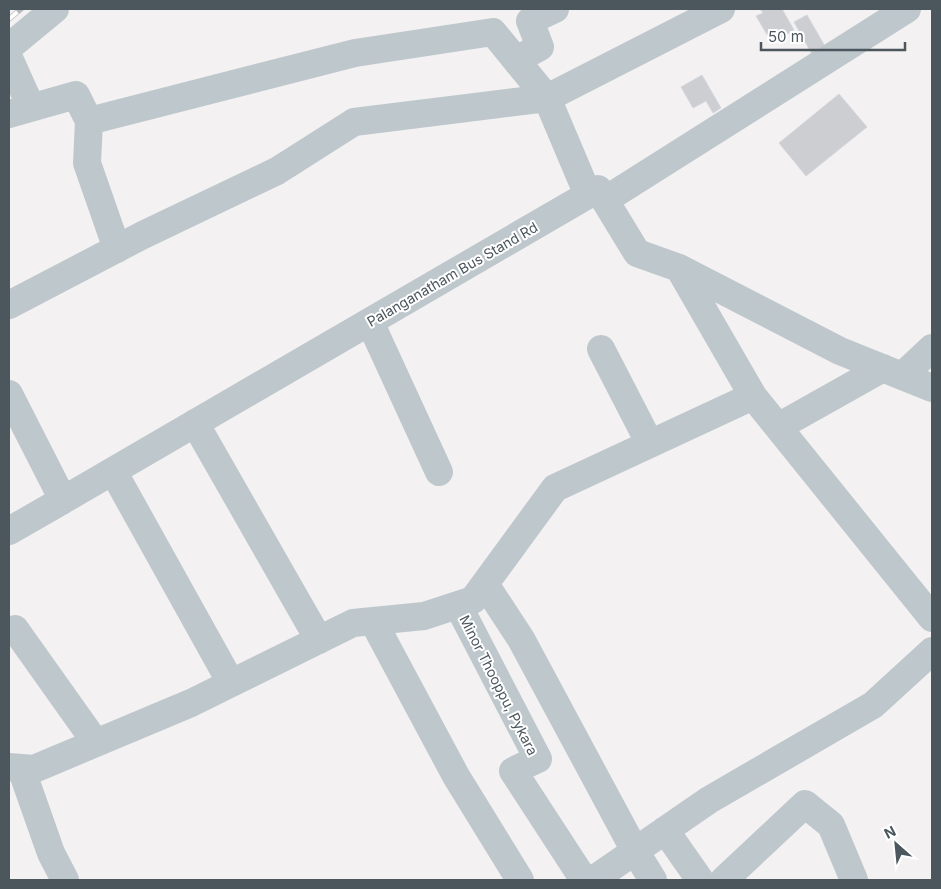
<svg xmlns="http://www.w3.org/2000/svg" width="941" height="889" font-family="Inter,sans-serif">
	<rect width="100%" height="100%" fill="#f3f1f2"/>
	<!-- building -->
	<path fill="#ccced2" stroke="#d6d8dc" d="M 760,9 L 782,9 L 794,30 L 772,43 L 756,16 L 763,13 Z
		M 807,15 L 826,48 L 813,56 L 794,22 Z
		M 702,75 L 721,108 L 713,113 L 706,101 L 693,108 L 681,87 Z
		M 839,94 L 867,127 L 806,176 L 779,143 Z"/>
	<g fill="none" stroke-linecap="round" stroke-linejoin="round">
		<!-- minor -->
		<path stroke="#bec7cc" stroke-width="28" d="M 9,47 L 55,9
			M 9,58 L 31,107
			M 516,60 L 540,47 L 530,21 L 555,9
			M 9,114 L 76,95 L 89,121 L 355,53 L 493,32 L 547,98 L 588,195
			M 89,121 L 87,163 L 117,249
			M 605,200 L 907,9
			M 679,268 L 753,396 L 932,618
			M 9,305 L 143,235 L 277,171 L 354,122 L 547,98 L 721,9
			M 370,322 L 439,472
			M 601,349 L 650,444
			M 902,376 L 932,348
			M 9,394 L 63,500 L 598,189 L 637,253 L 679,268 L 840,351 L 932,388
			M 195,423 L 319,640
			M 778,427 L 883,368
			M 113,471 L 231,683
			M 9,531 L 63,500
			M 485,584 L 521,639 L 635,851 L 653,880
			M 458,605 L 538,759 L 513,771 L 584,880
			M 373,621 L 456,776 L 520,880
			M 15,629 L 96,743
			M 9,767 L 34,769 L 191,703 L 353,623 L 424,616 L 473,600 L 555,488 L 753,396
			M 21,768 L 51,853 L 65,880
			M 665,830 L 700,880
			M 593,880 L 709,800 L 873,705 L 932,651
			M 724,880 L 805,804 L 831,825 L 854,880"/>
		<defs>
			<path id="rail" d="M 9,19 L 21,9"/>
		</defs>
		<!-- rail casing -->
		<use href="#rail" stroke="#b4b7bb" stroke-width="5.5"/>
		<!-- rail -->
		<use href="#rail" stroke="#fff" stroke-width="4" stroke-dasharray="11" stroke-linecap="butt"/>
	</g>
	<g text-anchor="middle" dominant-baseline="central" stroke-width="4" stroke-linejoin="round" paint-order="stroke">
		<!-- street labels -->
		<g font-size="14" fill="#4b565d" stroke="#fff">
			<text transform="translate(452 274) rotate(-30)">Palanganatham Bus Stand Rd</text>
			<text transform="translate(499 685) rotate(63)">Minor Thooppu, Pykara</text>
		</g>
	</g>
	<!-- border -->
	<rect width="941" height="889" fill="none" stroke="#4b565d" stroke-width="20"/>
	<!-- north arrow -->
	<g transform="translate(896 844) rotate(333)" stroke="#ffffff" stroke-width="4" paint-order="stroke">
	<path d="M0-4L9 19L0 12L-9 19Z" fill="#4b565d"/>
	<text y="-8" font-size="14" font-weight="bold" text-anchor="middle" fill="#4b565d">N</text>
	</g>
	<!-- scale -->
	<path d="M761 42v8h144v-8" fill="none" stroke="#4b565d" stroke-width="2.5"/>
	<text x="768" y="42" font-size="15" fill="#4b565d" stroke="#ffffff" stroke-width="4" paint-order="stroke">50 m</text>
</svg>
